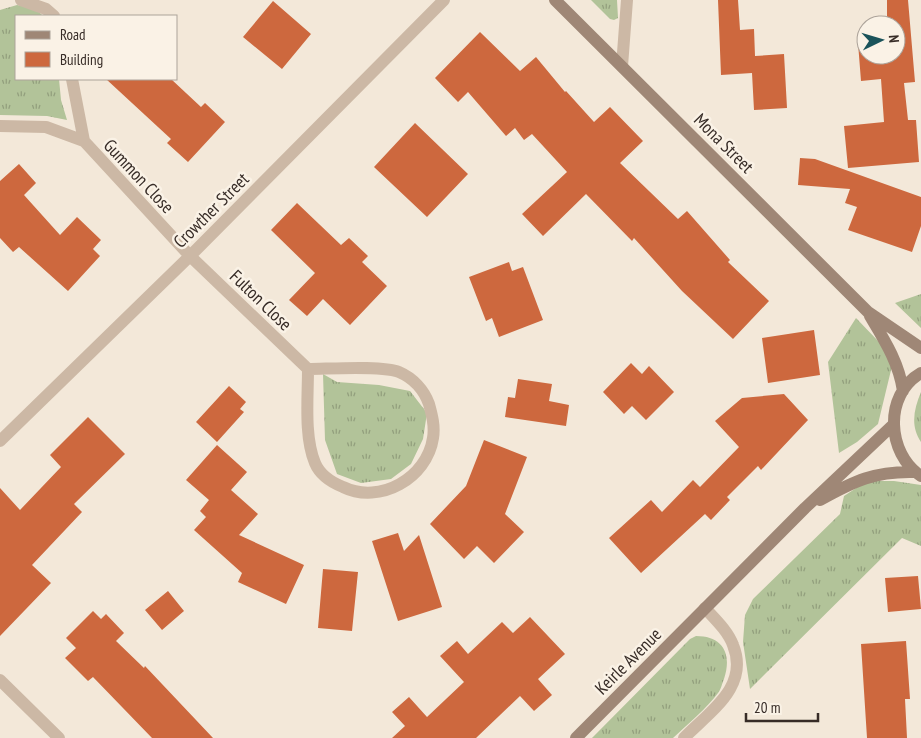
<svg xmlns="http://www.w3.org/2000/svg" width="921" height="738" font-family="'PT Sans Narrow',sans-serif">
	<defs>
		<pattern id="grass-tufts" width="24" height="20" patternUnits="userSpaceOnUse" patternTransform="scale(1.25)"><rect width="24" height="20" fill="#b2c399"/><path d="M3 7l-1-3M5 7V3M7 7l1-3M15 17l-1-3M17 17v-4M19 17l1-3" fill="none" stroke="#929f7d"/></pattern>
	</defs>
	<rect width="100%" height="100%" fill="#f3e8d9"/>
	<!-- grass -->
	<path fill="url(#grass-tufts)" d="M 591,0 L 617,0 L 618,18 L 614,20 L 610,19 Z
		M 17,5 L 35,8 L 43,16 L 16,16 L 16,79 L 59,79 L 61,100 L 67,120 L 47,116 L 0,115 L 0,10 Z
		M 921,294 L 921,328 L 895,303 Z
		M 856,318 L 880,343 L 892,366 L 878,424 L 857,442 L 839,453 L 828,362 Z
		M 323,374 L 337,382 L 379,385 L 410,391 L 427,413 L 423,439 L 411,464 L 391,479 L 361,483 L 337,474 L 325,440 Z
		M 921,392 L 921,442 C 910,426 914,409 921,392 Z
		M 867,481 L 894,481 L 921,485 L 921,546 L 902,538 L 750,689 L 743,642 L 745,615 L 753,599 L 840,514 L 844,496 Z
		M 696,636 C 724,636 732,655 724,679 C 722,683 721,690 718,693 C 707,708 687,725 673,738 L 592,738 L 690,639 Z"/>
	<!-- building -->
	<path fill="#cd683e" d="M 718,0 L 738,0 L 740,30 L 754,29 L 755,56 L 784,54 L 787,108 L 754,110 L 752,73 L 721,75 Z
		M 887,0 L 908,0 L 915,82 L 904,83 L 908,120 L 916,120 L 919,162 L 848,168 L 844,126 L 884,122 L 881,79 L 861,81 L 858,43 L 866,43 L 866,55 L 896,55 L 896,25 L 887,25 Z
		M 273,1 L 311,34 L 282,69 L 243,37 Z
		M 480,32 L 520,71 L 536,57 L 565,92 L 566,91 L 594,122 L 610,107 L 643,141 L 620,163 L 678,219 L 687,211 L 730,260 L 728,262 L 769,301 L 733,339 L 682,291 L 634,238 L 632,241 L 586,194 L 543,236 L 522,214 L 567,172 L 532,134 L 524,140 L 515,128 L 506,136 L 468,92 L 458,102 L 435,78 Z
		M 106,79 L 171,79 L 201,107 L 205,103 L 225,122 L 188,162 L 167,143 L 171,139 Z
		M 415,123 L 468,174 L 427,217 L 374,167 Z
		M 800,158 L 815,159 L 921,197 L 921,226 L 912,252 L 848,230 L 857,207 L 845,203 L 850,189 L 798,185 Z
		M 19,164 L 36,183 L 24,195 L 60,235 L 77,217 L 101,240 L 93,249 L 100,256 L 68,291 L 19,247 L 13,252 L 0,238 L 0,181 Z
		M 297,203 L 341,245 L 349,238 L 368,256 L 362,262 L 387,286 L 350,325 L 323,299 L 307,316 L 289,300 L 315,273 L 271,230 Z
		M 509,262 L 512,271 L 523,267 L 543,320 L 499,337 L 492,318 L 486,321 L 469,277 Z
		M 814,330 L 820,375 L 768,383 L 762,338 Z
		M 631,363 L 642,374 L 649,366 L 674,392 L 646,420 L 632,406 L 624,414 L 603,392 Z
		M 518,379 L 552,384 L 549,401 L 569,405 L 566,426 L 505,417 L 508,397 L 515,398 Z
		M 229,386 L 246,402 L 240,409 L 244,412 L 217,442 L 196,422 Z
		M 784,394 L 808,420 L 761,470 L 758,466 L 727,497 L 730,500 L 711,520 L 705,514 L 641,573 L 609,538 L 651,500 L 662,512 L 693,480 L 700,487 L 739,447 L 715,421 L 742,398 Z
		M 88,417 L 125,454 L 74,504 L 82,512 L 32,565 L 51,583 L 0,636 L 0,488 L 20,510 L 61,467 L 50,455 Z
		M 484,440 L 527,457 L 505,514 L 524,532 L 494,563 L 477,546 L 464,559 L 430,524 L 466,486 Z
		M 217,445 L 247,472 L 231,490 L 258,514 L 239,535 L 304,565 L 286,604 L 238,582 L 242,573 L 194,530 L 206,517 L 200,511 L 209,500 L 186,480 Z
		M 398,533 L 404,551 L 419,535 L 442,607 L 398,621 L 372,541 Z
		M 323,569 L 358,572 L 352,631 L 318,628 Z
		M 918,576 L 921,609 L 888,612 L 885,578 Z
		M 168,591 L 184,611 L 162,630 L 145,610 Z
		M 93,611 L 101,619 L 106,614 L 124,633 L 116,641 L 144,668 L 145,666 L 213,738 L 152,738 L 93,677 L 88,681 L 65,658 L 76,648 L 66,638 Z
		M 530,617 L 565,654 L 538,679 L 552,695 L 534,711 L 520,696 L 476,738 L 392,738 L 405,726 L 392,712 L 409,697 L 427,717 L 464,682 L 440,656 L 457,641 L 468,654 L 502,622 L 513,633 Z
		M 906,641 L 910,699 L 905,699 L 907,738 L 867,738 L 861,644 Z"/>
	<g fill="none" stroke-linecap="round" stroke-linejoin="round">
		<!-- street -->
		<path stroke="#ccb8a5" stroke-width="12" d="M 21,0 L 46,9 L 54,16
			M 622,66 L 627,0
			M 0,126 L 46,127 L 84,141 L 72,79
			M 84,141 L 190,256 L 308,369 C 328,369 382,365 399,372 C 413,378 424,390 429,404 C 432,415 435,426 433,438 C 427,478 380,505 343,487 C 333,483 320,475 315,463 C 304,437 308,398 308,369
			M 0,441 L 190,256 L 444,0
			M 0,680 L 59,738
			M 684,738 C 709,712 750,687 733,645 C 728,631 715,619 705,608"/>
		<!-- secondary -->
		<path stroke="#9f8776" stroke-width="12" d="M 555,0 L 868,312 L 921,348
			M 870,316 C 885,341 899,363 903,391
			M 921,373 C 883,395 887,454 921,476
			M 820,500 C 854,481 875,471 914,472
			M 576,738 L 805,508 L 894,424"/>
	</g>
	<g text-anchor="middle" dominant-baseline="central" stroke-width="5" stroke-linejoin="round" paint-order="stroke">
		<!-- street labels -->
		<g font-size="18" fill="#372c27" stroke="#faf2e6">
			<text transform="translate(724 143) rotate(45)">Mona Street</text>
			<text transform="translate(139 176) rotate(47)">Gummon Close</text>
			<text transform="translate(211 210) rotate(-45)">Crowther Street</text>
			<text transform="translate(261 300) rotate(44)">Fulton Close</text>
			<text transform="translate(628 661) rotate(-45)">Keirle Avenue</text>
		</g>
	</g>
	<!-- legend -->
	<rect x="15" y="15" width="162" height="65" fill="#faf2e6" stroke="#aca39a"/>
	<rect x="25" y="31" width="25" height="8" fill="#9f8776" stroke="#aca39a"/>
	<text x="60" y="40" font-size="15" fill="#372c27">Road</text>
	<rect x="25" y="52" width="25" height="15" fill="#cd683e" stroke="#aca39a"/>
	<text x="60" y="65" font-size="15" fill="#372c27">Building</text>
	<!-- north arrow -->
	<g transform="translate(881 40) rotate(85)"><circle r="24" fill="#faf2e6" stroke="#aca39a"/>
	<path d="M0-4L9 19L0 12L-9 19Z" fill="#1a535a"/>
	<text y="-8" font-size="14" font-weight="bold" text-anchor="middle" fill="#372c27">N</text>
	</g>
	<!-- scale -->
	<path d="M746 713v8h72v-8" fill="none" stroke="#372c27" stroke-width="2.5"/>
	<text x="754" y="713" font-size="15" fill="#372c27" stroke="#faf2e6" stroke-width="4" paint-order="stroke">20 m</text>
</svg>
